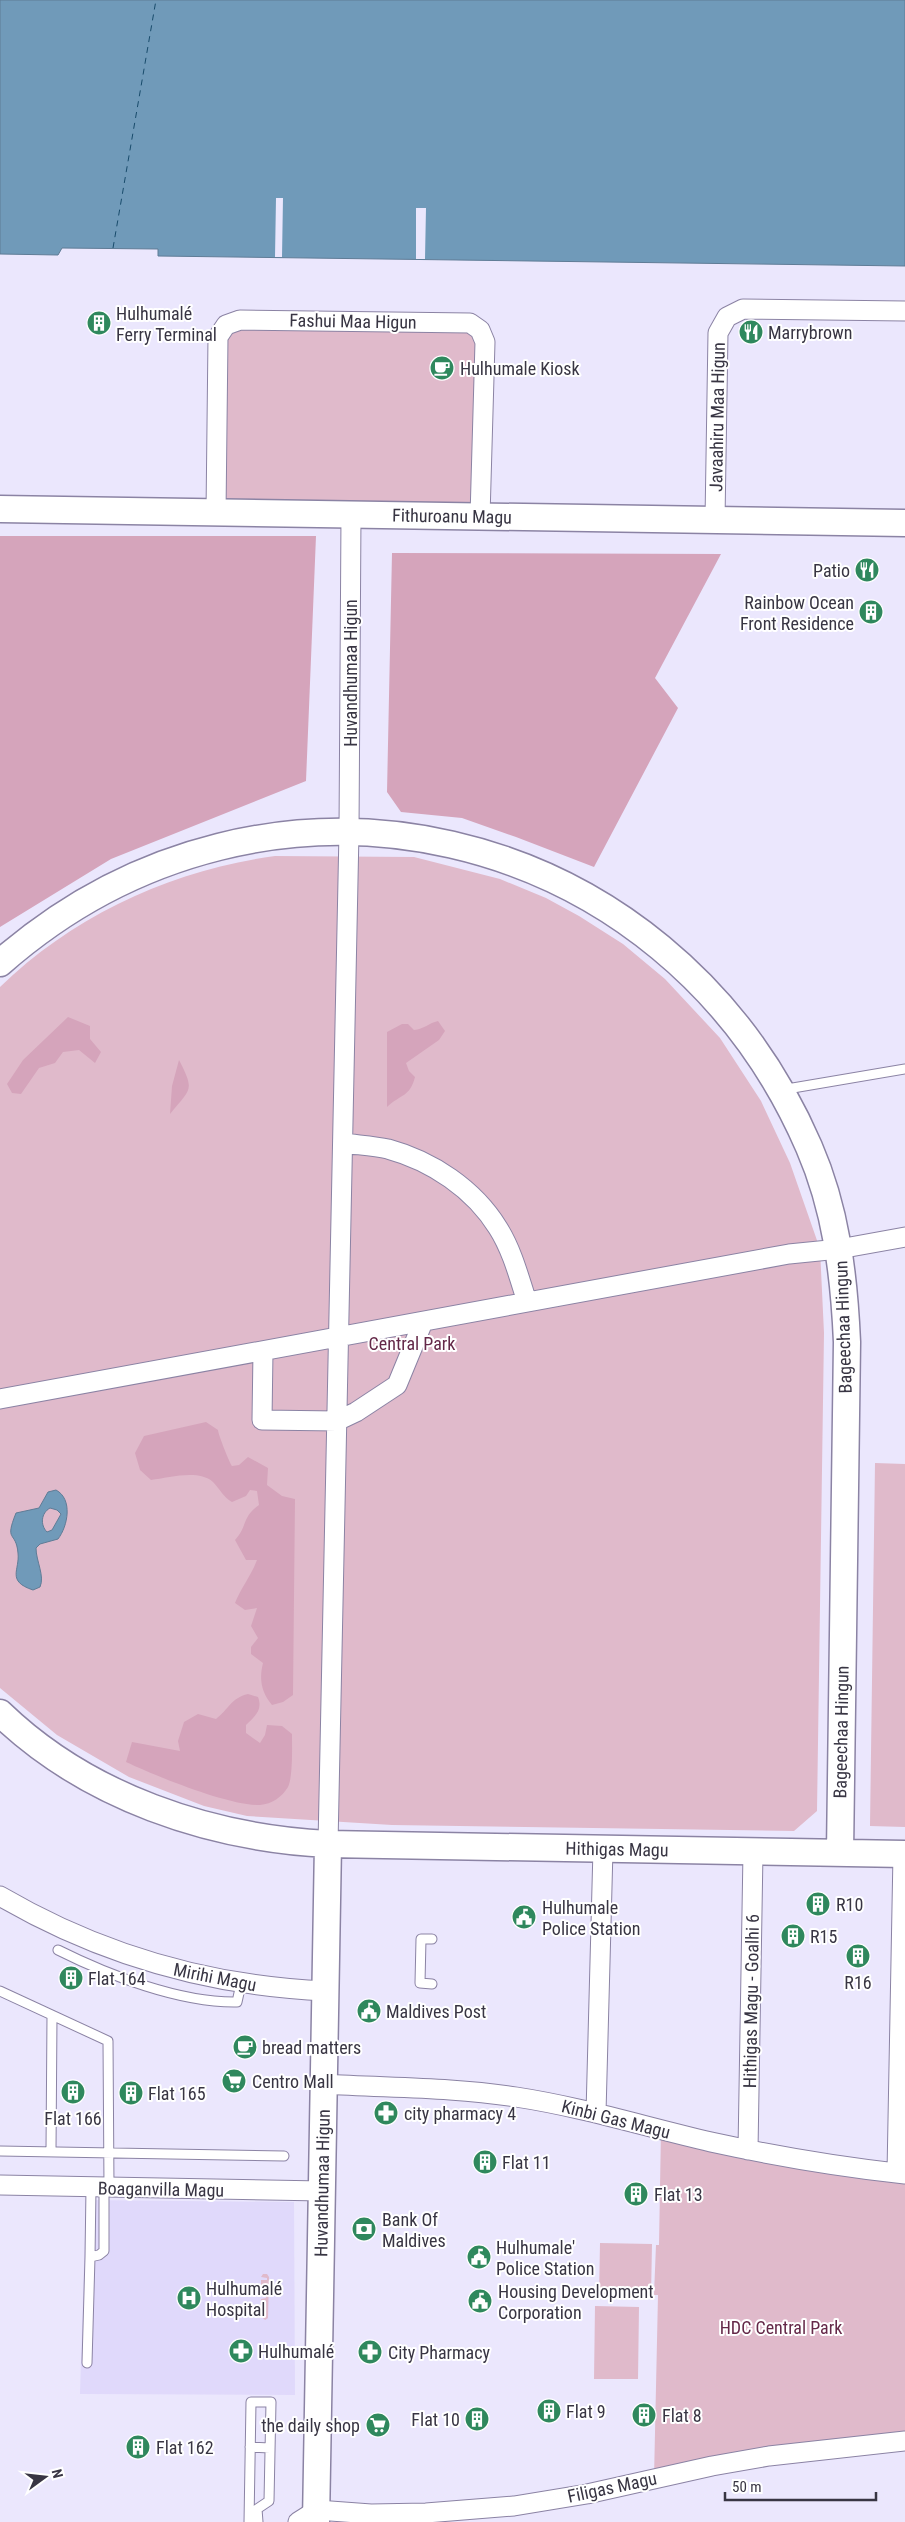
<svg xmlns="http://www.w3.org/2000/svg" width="905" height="2522" font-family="'Roboto Condensed',sans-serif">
	<rect width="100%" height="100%" fill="#ebe7fd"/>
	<!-- built -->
	<path fill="#e0d9fb" d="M 86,2200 L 294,2202 L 295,2395 L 80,2394 Z"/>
	<!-- green -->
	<path fill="#e0bacb" d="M 226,325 L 476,326 L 480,517 L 216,513 Z
		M 275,856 L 414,857 L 500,879 L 546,898 L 579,916 L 623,944 L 665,979 L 720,1038 L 761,1101 L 790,1163 L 820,1249 L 824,1333 L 817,1811 L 794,1831 L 392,1825 L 247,1816 L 204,1806 L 129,1777 L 57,1735 L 0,1688 L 0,987 C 74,915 172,870 275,856 Z
		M 875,1463 L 905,1464 L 905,1827 L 870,1826 Z
		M 661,2130 L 905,2174 L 905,2441 L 654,2478 L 658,2295 L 654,2295 L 656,2245 L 659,2245 Z
		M 600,2243 L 652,2244 L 651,2297 L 599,2296 Z
		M 263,2274 L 267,2274 L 269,2277 L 268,2318 L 265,2320 L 261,2316 L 266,2316 L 266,2314 L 260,2313 L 261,2299 L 266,2298 L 266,2296 L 261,2295 L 261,2280 L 267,2280 L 267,2278 L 261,2277 Z
		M 595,2306 L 639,2307 L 638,2379 L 594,2379 Z"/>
	<!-- forest -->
	<path fill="#d5a4bb" d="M 0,536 L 316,536 L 306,781 L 111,859 L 0,927 Z
		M 392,553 L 721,554 L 655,678 L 678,708 L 594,867 L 516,837 L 462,818 L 401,812 L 387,792 Z
		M 68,1017 L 90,1026 L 90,1039 L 101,1052 L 95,1063 L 79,1050 L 63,1052 L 55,1063 L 39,1068 L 21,1094 L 12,1093 L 7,1084 L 23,1060 Z
		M 438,1021 L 445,1031 L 439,1040 L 406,1063 L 409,1071 L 415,1077 C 410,1097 401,1094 387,1107 L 387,1032 L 402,1024 L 408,1024 L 414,1030 C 424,1029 429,1023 438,1021 Z
		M 179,1060 C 195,1091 191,1088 170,1114 L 172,1086 Z
		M 206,1422 L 218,1430 C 218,1434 230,1464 232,1466 L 239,1465 L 248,1457 L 268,1468 L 267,1485 L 282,1496 L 295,1499 L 293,1695 L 283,1702 L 272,1705 C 261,1692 259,1679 263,1663 L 251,1654 L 251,1647 L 258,1638 L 251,1626 L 257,1608 L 245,1610 L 235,1603 C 241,1588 251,1576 257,1560 L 246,1560 L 235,1540 C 248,1526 241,1518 259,1505 L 257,1491 L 250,1490 L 246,1496 L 232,1502 C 223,1497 220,1489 213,1482 C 198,1469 169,1478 151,1480 L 140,1470 L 135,1453 L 144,1436 Z
		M 248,1694 L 258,1697 C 263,1710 255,1716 246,1725 L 246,1733 L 260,1743 L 265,1735 L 267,1725 L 282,1726 L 292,1734 C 292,1746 293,1777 288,1787 C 282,1797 272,1804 260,1805 C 229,1806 156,1776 126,1762 L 132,1742 L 180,1751 L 178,1741 L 184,1722 L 198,1714 L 216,1719 C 229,1709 231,1698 248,1694 Z"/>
	<!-- water -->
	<path fill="#709ab9" stroke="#5f7c96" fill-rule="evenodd" d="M 0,0 L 905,0 L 905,266 L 158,256 L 158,249 L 62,248 L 58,255 L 0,254 Z
		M 56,1490 C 73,1499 68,1526 58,1539 L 40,1544 L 36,1548 C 36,1561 45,1576 40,1587 L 33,1590 C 6,1581 20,1570 18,1553 C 16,1530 4,1543 16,1513 L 39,1508 L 48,1492 ZM 50,1508 L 57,1510 L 61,1514 L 52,1530 L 47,1532 C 40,1525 41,1513 50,1508 Z"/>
	<!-- pier -->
	<path fill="#ebe7fd" d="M 276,198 L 283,198 L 282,257 L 275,257 Z
		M 416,208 L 426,208 L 425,259 L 416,259 Z"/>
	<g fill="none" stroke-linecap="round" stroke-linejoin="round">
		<!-- ferry -->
		<path stroke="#184b6b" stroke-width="1" stroke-dasharray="6 5" stroke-linecap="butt" d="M 113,248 L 156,0"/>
		<defs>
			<path id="lane" d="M 781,1090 L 905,1069
				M 58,1950 C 108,1975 180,2003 237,2002 L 241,1984
				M 432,1984 L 420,1983 L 421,1939 L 432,1939
				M 0,1991 L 108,2041 L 109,2187
				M 0,2151 L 284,2156
				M 51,2151 L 52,2016
				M 91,2188 L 90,2257 L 99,2255 L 104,2251 L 104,2188
				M 87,2363 L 90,2257
				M 250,2447 L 270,2448
				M 249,2522 L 251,2402 L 271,2402 L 269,2501 L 257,2509 L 258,2522"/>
			<path id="street" d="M 216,513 L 218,337 L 226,325 L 240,320 L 470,323 L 480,330 L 485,342 L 480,517
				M 715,520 L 718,333 L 727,317 L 743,309 L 905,311
				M 343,1143 C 357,1145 374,1146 388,1149 C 432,1161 474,1189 498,1228 C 512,1250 519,1277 527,1302
				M 263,1351 L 262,1420 L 337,1421 L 356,1412 L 397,1385 L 423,1322
				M 0,1399 L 789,1254 L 839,1249 L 905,1237
				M 328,1844 L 349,832 L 351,515
				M 0,1896 C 101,1955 209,1986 326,1991
				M 324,2084 C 389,2088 452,2087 516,2097 C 582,2107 646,2127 711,2142 C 775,2156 840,2167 905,2174
				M 596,2113 L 603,1849
				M 748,2150 L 753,1852
				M 897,2173 L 903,1854
				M 0,2185 L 322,2191
				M 298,2522 L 317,2510 L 371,2514 L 426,2513 L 514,2506 L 587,2494 L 712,2466 L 769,2456 L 905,2441"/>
			<path id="secondary" d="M 0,509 L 905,523
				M 0,963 C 267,728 668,821 809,1147 C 836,1209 844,1274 847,1342 L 840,1853
				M 0,1713 C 87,1797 210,1838 328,1844 L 905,1854
				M 316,2522 L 328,1844"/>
		</defs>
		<!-- lane casing -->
		<use href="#lane" stroke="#8b83a4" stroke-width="11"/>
		<!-- street casing -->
		<use href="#street" stroke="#8b83a4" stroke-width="21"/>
		<!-- secondary casing -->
		<use href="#secondary" stroke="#8b83a4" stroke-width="29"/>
		<!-- lane -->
		<use href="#lane" stroke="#fff" stroke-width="9"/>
		<!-- street -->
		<use href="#street" stroke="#fff" stroke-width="19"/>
		<!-- secondary -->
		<use href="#secondary" stroke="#fff" stroke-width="26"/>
	</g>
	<!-- icons -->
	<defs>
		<symbol id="building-disc" viewBox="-11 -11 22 22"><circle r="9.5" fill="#2f885d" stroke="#fff"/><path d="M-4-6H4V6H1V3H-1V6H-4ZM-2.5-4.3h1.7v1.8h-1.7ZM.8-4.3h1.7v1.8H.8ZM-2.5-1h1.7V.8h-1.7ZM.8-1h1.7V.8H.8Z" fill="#fff"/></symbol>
		<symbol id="restaurant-disc" viewBox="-11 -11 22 22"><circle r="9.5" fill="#2f885d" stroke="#fff"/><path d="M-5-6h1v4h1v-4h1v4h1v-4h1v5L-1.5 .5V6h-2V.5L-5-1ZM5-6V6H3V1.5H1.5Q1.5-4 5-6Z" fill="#fff"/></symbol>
		<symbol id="cafe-disc" viewBox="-11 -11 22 22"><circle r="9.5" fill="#2f885d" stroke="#fff"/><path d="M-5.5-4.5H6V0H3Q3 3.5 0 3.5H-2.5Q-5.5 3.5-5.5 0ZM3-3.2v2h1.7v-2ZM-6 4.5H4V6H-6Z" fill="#fff"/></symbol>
		<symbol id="civic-disc" viewBox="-11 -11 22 22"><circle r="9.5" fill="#2f885d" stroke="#fff"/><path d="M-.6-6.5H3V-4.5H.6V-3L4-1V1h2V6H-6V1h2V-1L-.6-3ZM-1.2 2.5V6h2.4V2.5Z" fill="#fff"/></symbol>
		<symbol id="supermarket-disc" viewBox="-11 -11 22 22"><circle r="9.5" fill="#2f885d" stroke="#fff"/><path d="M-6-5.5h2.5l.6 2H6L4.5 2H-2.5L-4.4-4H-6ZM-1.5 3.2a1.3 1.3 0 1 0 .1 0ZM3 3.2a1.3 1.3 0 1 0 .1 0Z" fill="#fff"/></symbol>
		<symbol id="pharmacy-disc" viewBox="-11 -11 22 22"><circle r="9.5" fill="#2f885d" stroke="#fff"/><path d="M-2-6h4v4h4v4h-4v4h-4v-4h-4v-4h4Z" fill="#fff"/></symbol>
		<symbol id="bank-disc" viewBox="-11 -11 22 22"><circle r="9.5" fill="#2f885d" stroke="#fff"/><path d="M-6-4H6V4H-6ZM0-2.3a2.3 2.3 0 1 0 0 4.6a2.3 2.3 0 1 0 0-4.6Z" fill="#fff"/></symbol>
		<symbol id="hospital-disc" viewBox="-11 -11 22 22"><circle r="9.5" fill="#2f885d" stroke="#fff"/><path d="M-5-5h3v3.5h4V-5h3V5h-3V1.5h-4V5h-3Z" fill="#fff"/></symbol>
	</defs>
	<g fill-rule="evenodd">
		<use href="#building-disc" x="85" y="309" width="28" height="28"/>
		<use href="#restaurant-disc" x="737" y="318" width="28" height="28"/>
		<use href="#cafe-disc" x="428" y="354" width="28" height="28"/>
		<use href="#restaurant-disc" x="853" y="556" width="28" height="28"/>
		<use href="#building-disc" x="857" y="598" width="28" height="28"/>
		<use href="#building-disc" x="804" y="1890" width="28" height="28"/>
		<use href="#civic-disc" x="510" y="1903" width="28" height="28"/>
		<use href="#building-disc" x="779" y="1922" width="28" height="28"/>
		<use href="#building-disc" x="844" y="1942" width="28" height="28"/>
		<use href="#building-disc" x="57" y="1964" width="28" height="28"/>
		<use href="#civic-disc" x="355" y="1997" width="28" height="28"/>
		<use href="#cafe-disc" x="231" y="2033" width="28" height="28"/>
		<use href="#supermarket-disc" x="220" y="2067" width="28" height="28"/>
		<use href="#building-disc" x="59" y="2078" width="28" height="28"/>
		<use href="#building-disc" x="117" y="2079" width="28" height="28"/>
		<use href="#pharmacy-disc" x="372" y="2099" width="28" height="28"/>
		<use href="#building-disc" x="471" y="2148" width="28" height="28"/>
		<use href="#building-disc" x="622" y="2180" width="28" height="28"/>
		<use href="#bank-disc" x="350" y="2215" width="28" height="28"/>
		<use href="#civic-disc" x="465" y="2243" width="28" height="28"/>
		<use href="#hospital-disc" x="175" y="2284" width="28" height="28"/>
		<use href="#civic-disc" x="466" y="2287" width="28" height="28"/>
		<use href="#pharmacy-disc" x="227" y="2337" width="28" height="28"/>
		<use href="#pharmacy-disc" x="356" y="2338" width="28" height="28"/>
		<use href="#building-disc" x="535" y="2397" width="28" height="28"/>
		<use href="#building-disc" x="630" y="2401" width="28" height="28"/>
		<use href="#building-disc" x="463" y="2405" width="28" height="28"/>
		<use href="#supermarket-disc" x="364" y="2411" width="28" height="28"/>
		<use href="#building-disc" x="124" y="2433" width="28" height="28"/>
	</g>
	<g text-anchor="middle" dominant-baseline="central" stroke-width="4" stroke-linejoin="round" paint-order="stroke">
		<!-- poi labels -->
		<g font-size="18" fill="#383543" stroke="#fff" text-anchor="start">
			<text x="116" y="313">Hulhumalé<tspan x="116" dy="21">Ferry Terminal</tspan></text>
			<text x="768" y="332">Marrybrown</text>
			<text x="460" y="368">Hulhumale Kiosk</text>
			<text x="850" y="570" text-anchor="end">Patio</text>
			<text x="854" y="602" text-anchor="end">Rainbow Ocean<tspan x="854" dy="21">Front Residence</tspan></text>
			<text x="836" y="1904">R10</text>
			<text x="542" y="1907">Hulhumale<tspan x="542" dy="21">Police Station</tspan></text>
			<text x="810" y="1936">R15</text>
			<text x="88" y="1978">Flat 164</text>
			<text x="858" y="1982" text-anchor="middle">R16</text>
			<text x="386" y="2011">Maldives Post</text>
			<text x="262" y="2047">bread matters</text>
			<text x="252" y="2081">Centro Mall</text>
			<text x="148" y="2093">Flat 165</text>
			<text x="404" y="2113">city pharmacy 4</text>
			<text x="73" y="2118" text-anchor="middle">Flat 166</text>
			<text x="502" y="2162">Flat 11</text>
			<text x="654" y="2194">Flat 13</text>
			<text x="382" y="2219">Bank Of<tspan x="382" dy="21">Maldives</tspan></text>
			<text x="496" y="2247">Hulhumale'<tspan x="496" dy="21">Police Station</tspan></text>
			<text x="206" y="2288">Hulhumalé<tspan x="206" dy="21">Hospital</tspan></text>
			<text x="498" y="2291">Housing Development<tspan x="498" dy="21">Corporation</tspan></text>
			<text x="258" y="2351">Hulhumalé</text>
			<text x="388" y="2352">City Pharmacy</text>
			<text x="566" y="2411">Flat 9</text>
			<text x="662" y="2415">Flat 8</text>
			<text x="460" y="2419" text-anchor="end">Flat 10</text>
			<text x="360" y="2425" text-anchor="end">the daily shop</text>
			<text x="156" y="2447">Flat 162</text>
		</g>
		<!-- street labels -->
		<g font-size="18" fill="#383543" stroke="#fff">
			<text transform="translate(353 321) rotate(1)">Fashui Maa Higun</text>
			<text transform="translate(717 417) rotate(-89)">Javaahiru Maa Higun</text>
			<text transform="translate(452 516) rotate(1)">Fithuroanu Magu</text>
			<text transform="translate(350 673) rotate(-90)">Huvandhumaa Higun</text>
			<text transform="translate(843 1327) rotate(-92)">Bageechaa Hingun</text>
			<text transform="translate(841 1732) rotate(-89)">Bageechaa Hingun</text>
			<text transform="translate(617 1849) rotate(1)">Hithigas Magu</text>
			<text transform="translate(215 1977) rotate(11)">Mirihi Magu</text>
			<text transform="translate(751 2001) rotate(-89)">Hithigas Magu - Goalhi 6</text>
			<text transform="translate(616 2119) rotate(14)">Kinbi Gas Magu</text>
			<text transform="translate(322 2183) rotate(-89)">Huvandhumaa Higun</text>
			<text transform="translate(161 2189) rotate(1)">Boaganvilla Magu</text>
			<text transform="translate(612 2487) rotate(-12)">Filigas Magu</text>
		</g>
		<!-- park labels -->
		<g font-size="18" fill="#642848" stroke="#fff">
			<text x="412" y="1343">Central Park</text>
			<text x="781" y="2327">HDC Central Park</text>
		</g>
	</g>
	<!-- north arrow -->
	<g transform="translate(45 2477) rotate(75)" stroke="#ffffff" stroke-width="4" paint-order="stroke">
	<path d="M0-4L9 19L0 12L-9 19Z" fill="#383543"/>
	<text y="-8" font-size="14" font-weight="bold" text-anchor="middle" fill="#383543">N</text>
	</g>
	<!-- scale -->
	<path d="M725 2492v8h151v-8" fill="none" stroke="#383543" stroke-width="2.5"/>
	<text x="732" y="2492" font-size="15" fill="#383543" stroke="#ffffff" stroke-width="4" paint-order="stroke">50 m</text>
</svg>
